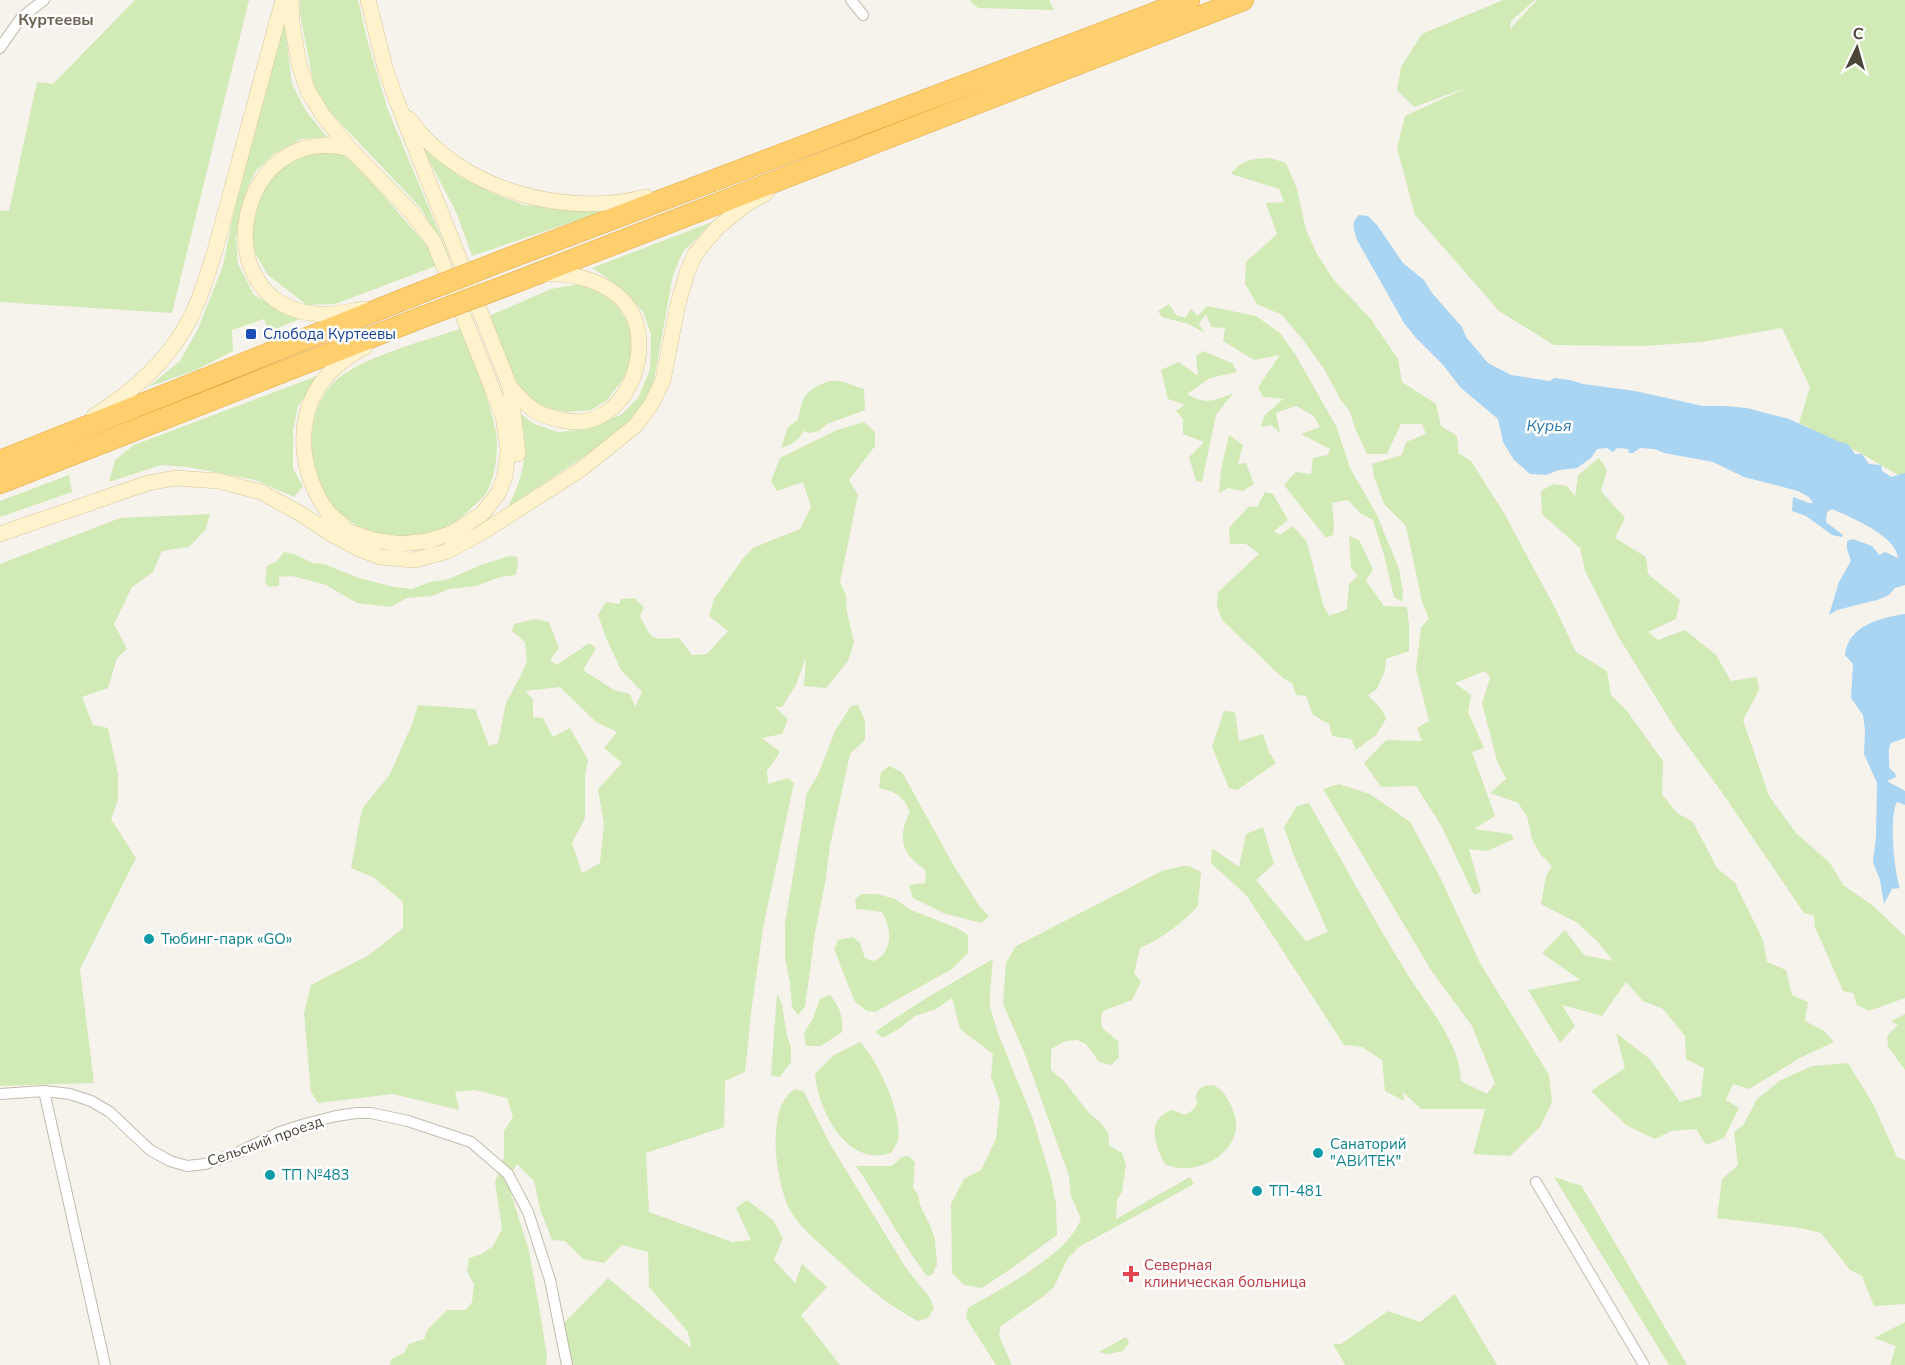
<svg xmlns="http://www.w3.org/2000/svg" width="1905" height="1365" font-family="'Nunito Sans',sans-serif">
	<rect width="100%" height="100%" fill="#f6f3ec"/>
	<!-- green -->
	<path fill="#d2eab5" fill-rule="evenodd" d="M 135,0 L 249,0 L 172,313 L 0,302 L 0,210 L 9,211 L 37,82 L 53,84 Z
		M 300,0 L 358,0 L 368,43 L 388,110 L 451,261 L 420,207 L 330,112 L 314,86 L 300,14 Z
		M 969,0 L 1049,0 L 1054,10 L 978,8 Z
		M 1503,0 L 1535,0 L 1511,21 L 1510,29 L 1537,0 L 1905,0 L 1905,479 L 1862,454 L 1799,423 L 1810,387 L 1782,328 L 1702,342 L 1642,346 L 1554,345 L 1499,311 L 1415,215 L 1397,148 L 1405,116 L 1468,87 L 1414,107 L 1397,90 L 1401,67 L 1422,34 Z
		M 283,14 L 292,84 L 306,111 L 327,137 L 301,139 L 274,154 L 255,172 L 248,187 L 236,237 L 238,264 L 254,295 L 277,308 L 304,317 L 269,332 L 264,319 L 232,330 L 233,351 L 196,370 L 148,387 L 180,361 L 198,329 L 223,266 L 232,220 Z
		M 420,143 L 459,176 L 490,192 L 523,205 L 602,212 L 472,256 L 457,214 Z
		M 322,151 L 342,154 L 359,167 L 427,246 L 436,266 L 335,304 L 307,305 L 268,275 L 255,253 L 250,227 L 266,185 L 280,170 L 301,156 Z
		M 1270,158 L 1286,163 L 1297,189 L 1306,230 L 1317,254 L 1333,279 L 1370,318 L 1398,359 L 1402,382 L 1436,404 L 1441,426 L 1457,436 L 1458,453 L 1471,461 L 1504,513 L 1555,608 L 1576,652 L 1607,671 L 1611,695 L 1627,711 L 1663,761 L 1662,794 L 1677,813 L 1693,822 L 1717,868 L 1735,883 L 1763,940 L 1767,962 L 1786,970 L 1792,995 L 1808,1002 L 1805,1021 L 1824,1031 L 1834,1042 L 1800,1058 L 1749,1089 L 1733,1084 L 1726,1100 L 1739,1108 L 1724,1138 L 1706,1145 L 1696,1129 L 1671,1131 L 1655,1139 L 1626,1125 L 1591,1091 L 1625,1068 L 1616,1033 L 1650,1059 L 1680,1102 L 1701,1096 L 1704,1068 L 1686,1059 L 1685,1036 L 1663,1009 L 1643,1001 L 1626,982 L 1602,1016 L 1562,1005 L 1575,1026 L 1560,1043 L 1528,990 L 1580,980 L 1542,953 L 1565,930 L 1584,955 L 1613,961 L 1598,942 L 1576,922 L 1541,904 L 1546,876 L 1552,866 L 1540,854 L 1532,839 L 1527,816 L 1518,803 L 1490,793 L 1506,779 L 1497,761 L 1482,703 L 1490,678 L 1485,671 L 1455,683 L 1471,695 L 1468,712 L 1484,748 L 1472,752 L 1495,816 L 1474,829 L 1511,834 L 1514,839 L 1487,851 L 1469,849 L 1481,892 L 1474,895 L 1442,827 L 1416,786 L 1381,787 L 1364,763 L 1386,740 L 1422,741 L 1417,728 L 1429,721 L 1416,670 L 1421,627 L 1429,619 L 1422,602 L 1406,526 L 1384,504 L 1374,477 L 1372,464 L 1402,455 L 1406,442 L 1426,434 L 1422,424 L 1401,424 L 1387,454 L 1367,454 L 1355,428 L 1350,412 L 1341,400 L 1324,369 L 1304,341 L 1282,315 L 1257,304 L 1245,284 L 1246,262 L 1277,234 L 1266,203 L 1284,202 L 1279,189 L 1231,174 C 1243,159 1252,159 1270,158 Z
		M 712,222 L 683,252 L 673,275 L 654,380 L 644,404 L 628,427 L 508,507 C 525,474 529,449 520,413 L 534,424 L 558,432 L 578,430 L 621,415 L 638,398 L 650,370 L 651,334 L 643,312 L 627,294 L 610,280 L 592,268 Z
		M 580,284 L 598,288 L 616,304 L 632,329 L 631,369 L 607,400 L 591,410 L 567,412 L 546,408 L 528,398 L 515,383 L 489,316 L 551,289 Z
		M 1169,304 L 1176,315 L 1185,318 L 1191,309 L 1198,316 L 1207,306 L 1256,316 L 1280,333 L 1295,354 L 1336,426 L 1350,468 L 1377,515 L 1399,569 L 1403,591 L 1402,602 L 1394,597 L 1384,555 L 1373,520 L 1360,513 L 1348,500 L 1332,503 L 1334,525 L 1333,535 L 1326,538 L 1284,485 L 1296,472 L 1311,474 L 1313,458 L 1328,455 L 1330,449 L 1301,434 L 1320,427 L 1314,416 L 1296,406 L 1276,413 L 1280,433 L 1271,425 L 1261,427 L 1264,416 L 1283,399 L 1263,397 L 1258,387 L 1280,355 L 1254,360 L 1223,341 L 1225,328 L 1211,327 L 1206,314 L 1199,324 L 1205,333 L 1188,324 L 1162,317 L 1158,311 Z
		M 462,328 C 473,358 485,388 493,419 C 494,426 497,434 497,441 C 497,457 495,475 488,490 C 483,499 473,506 466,513 C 435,541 388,546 353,523 C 344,517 335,510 329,502 C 319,486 314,469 312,451 C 310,427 316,401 333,383 C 357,358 428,340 462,328 Z
		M 1203,351 L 1232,363 L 1237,372 L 1210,378 L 1187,394 C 1205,405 1215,401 1233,393 L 1216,415 L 1202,482 L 1196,481 L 1189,457 L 1204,442 L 1183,434 L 1183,419 L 1176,411 L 1185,405 L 1168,399 L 1161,370 L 1179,362 L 1198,376 L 1196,356 Z
		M 322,374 L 298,406 L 293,431 L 293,469 L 303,486 L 294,497 L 255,480 L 188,467 L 161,465 L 109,482 L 115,460 L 134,445 Z
		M 829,381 L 840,381 L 864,389 L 865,410 L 827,424 L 819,431 L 810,433 L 803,431 C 798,442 791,445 781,448 L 788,427 L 798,420 C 803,395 805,390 829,381 Z
		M 864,422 L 875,432 L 875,446 L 849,480 L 858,495 L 840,582 L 846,595 L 847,612 L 854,642 L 848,661 L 826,688 L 804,686 L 806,657 L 796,685 L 782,707 L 775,707 L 788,719 L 782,734 L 762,738 L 780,752 L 767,771 L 768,784 L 788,778 L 794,783 L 763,928 L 751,1013 L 745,1072 L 725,1081 L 724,1127 L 646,1153 L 649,1212 L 732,1242 L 751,1240 L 736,1208 L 747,1200 L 773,1220 L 783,1238 L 774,1260 L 795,1283 L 802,1264 L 827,1287 L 801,1315 L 840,1365 L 567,1365 L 564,1323 L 608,1278 L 691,1348 L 688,1332 L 649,1287 L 648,1252 L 622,1245 L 604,1263 L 583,1259 L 565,1241 L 552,1240 L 540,1209 L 534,1181 L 517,1164 L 507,1180 L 529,1251 L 542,1324 L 547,1358 L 546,1365 L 390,1365 L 391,1359 L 404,1353 L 409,1344 L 424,1339 L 428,1329 L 447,1310 L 466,1310 L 472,1302 L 474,1284 L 467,1272 L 469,1258 L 482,1254 L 493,1246 L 502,1229 L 495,1182 L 504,1157 L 504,1131 L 513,1117 L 507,1098 L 475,1090 L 455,1092 L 459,1110 L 393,1094 L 318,1103 L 311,1092 L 304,1013 L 311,985 L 369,955 L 403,928 L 403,902 L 373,877 L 351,868 L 362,809 L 390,774 L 412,724 L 418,705 L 475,709 L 489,746 L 498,743 L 506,703 L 519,679 L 527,661 L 525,642 L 512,631 L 514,624 L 535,619 L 549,622 L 559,648 L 550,660 L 557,665 L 589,643 L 596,648 L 583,670 L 614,690 L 630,694 L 635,707 L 642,692 L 621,670 L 606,638 L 598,615 L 606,602 L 619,604 L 621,599 L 634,598 L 644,607 L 640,616 C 653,642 651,639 679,638 L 692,655 L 707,654 L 728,631 L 709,616 L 714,599 L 744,557 L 753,548 L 800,529 L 811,507 L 803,482 L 777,491 L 771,481 L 780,458 L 837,430 ZM 560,687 L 596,722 L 617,732 L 604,748 L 622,763 L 598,789 L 604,824 L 600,863 L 582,873 L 572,843 L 585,818 L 585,774 L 588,760 L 570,728 L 553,737 L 543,718 L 533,717 L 533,699 L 525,691 Z
		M 1229,435 L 1243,445 L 1238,464 L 1246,463 L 1254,484 L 1243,491 L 1228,488 L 1219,493 L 1221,470 Z
		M 1599,458 L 1607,470 L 1601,491 L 1625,518 L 1615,538 L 1646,557 L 1648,574 L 1680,600 L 1676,619 L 1648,632 L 1658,640 L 1685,630 L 1716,655 L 1731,681 L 1757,677 L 1759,690 L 1743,720 L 1769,796 L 1796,833 L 1830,863 L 1843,885 L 1872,905 L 1905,936 L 1905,998 L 1869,1011 L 1857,1005 L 1853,993 L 1843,991 L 1815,927 L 1814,916 L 1804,913 L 1721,791 L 1676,730 L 1618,636 L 1585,571 L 1580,548 L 1542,514 L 1541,491 L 1553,484 L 1567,486 L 1575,496 L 1578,475 Z
		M 69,475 L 72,492 L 0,517 L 0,501 Z
		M 1265,492 L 1273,494 L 1288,520 L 1274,531 L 1280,535 L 1293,526 L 1307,542 L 1323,605 L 1329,616 L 1347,609 L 1349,584 L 1358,576 L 1351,568 L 1349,536 L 1359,540 L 1373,569 L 1366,581 L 1384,606 L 1407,607 L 1409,624 L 1409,651 L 1386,659 L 1385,670 L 1377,689 L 1368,695 L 1382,710 L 1386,719 L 1376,735 L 1356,750 L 1351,739 L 1332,736 L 1329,724 L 1313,715 L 1306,696 L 1296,695 L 1292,683 L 1284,679 L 1222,620 L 1217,607 L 1218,592 L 1259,554 L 1246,544 L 1230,544 L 1229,528 L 1249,506 L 1257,507 Z
		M 210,514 L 206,529 L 189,547 L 162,551 L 153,572 L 132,587 L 114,624 L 127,649 L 117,658 L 108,688 L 82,697 L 93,725 L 108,728 L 118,774 L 118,800 L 111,819 L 136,858 L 80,969 L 94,1083 L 0,1086 L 0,564 L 120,518 Z
		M 284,552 L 294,554 L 313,563 L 324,564 L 359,578 L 394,587 L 412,589 L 430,582 L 449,579 L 481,565 L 509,556 L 517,557 L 518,567 L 515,575 L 500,577 L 476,586 L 449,589 L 432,596 L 407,598 L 391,607 L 357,603 L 326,585 L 292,576 L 279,577 L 279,586 L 269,587 L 265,583 L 267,566 L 277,561 Z
		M 858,705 L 865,721 L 865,740 L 850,754 L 830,846 L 825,884 L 815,933 L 805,1007 L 798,1015 L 792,1007 L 790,983 L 785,958 L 785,923 L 807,793 L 818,775 L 835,731 L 851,706 Z
		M 1224,711 L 1235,712 L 1239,741 L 1263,734 L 1269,752 L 1276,763 L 1237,790 L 1229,788 L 1212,747 Z
		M 889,766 L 902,772 L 954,866 L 980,907 L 989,916 L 981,923 L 943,913 L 913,898 L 909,885 L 925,883 L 926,871 C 920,866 912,860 908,854 C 899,841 903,825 910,812 C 904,796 896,792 879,788 L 881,772 Z
		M 1339,784 L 1370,794 L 1410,822 L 1440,877 L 1480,963 L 1549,1075 L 1552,1102 L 1540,1127 L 1510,1156 L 1473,1154 L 1485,1109 L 1421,1109 L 1403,1092 L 1404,1101 L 1385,1091 L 1382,1060 L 1362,1047 L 1344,1045 L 1247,896 L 1211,863 L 1212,848 L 1239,867 L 1246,834 L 1263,827 L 1274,864 L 1256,880 L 1306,941 L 1328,932 L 1294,856 L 1284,827 L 1297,806 L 1309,803 C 1342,860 1373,919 1408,975 C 1429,1009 1459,1040 1461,1081 L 1487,1094 L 1495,1083 L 1472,1026 L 1431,970 L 1323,789 Z
		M 1183,866 L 1189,866 L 1201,872 L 1198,906 C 1183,922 1160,940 1140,948 L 1134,973 L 1141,982 L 1132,1000 L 1103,1011 L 1101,1016 L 1102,1028 L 1118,1041 L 1119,1058 L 1111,1065 L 1099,1062 L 1086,1044 L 1077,1040 L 1066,1041 L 1051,1049 L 1051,1070 L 1064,1081 L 1089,1113 L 1100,1122 L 1108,1133 L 1109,1145 L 1122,1153 L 1126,1165 L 1122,1192 L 1117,1200 L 1116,1219 L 1190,1177 L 1194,1184 L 1079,1247 L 1067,1259 L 1054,1287 L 1044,1296 L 1000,1327 L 999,1336 L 1012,1365 L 996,1365 L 966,1318 L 968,1308 C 1001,1288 1067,1256 1081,1219 L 1071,1196 L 1069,1176 L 1024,1052 L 1003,1004 L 1006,963 L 1016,946 L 1162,871 Z
		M 862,894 L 877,894 L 895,899 L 911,910 L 957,928 L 968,935 L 968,953 L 952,969 L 875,1012 L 867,1011 L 855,1002 L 834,949 L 838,940 L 853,937 L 860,943 L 865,958 L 874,961 C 893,953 892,928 882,912 L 856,909 L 855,899 Z
		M 993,959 L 990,991 L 990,1007 L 998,1033 L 1033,1119 L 1050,1175 L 1056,1203 L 1057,1235 L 1009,1270 L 982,1288 L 964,1285 L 952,1273 L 951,1204 L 964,1179 L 981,1170 L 996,1139 L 1000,1101 L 991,1077 L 993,1054 L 960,1029 L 952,998 L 936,1009 L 915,1016 L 900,1028 L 883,1038 L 875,1032 C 913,1005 953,982 993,959 Z
		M 777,994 L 782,1004 L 787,1036 L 791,1047 L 791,1062 L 780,1077 L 771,1076 Z
		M 830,995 C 840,1007 843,1016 842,1032 L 821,1046 L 806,1046 L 804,1033 L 813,1018 L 820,999 Z
		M 1905,1014 L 1905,1070 L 1888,1047 L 1887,1036 L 1898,1025 L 1891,1021 Z
		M 860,1042 C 878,1061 903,1114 898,1140 C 897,1144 893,1149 891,1153 C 847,1168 818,1110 815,1074 L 834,1055 Z
		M 1848,1063 L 1873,1104 L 1897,1157 L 1905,1160 L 1905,1304 L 1874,1306 L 1862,1276 L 1850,1270 L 1821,1233 L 1800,1228 L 1717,1218 L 1722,1179 L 1738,1165 L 1734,1132 L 1744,1124 L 1757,1099 L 1781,1080 L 1812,1066 Z
		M 1213,1085 C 1220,1088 1225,1094 1229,1101 C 1233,1110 1237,1118 1236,1128 C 1232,1159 1191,1177 1165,1164 C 1155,1146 1145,1119 1172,1110 L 1185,1115 L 1193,1110 L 1197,1104 L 1196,1096 L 1198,1090 L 1205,1086 Z
		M 795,1089 L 804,1092 L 830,1144 L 906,1268 L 930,1298 L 934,1308 L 928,1318 L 918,1321 C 884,1304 859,1279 831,1254 C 816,1240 800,1228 790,1210 C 780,1191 774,1154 776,1133 C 777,1116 780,1099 795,1089 Z
		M 908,1156 L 915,1162 L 913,1187 L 918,1195 L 920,1205 L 929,1223 L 935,1239 L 937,1265 L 932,1275 L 927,1276 C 900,1241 881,1202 856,1166 L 892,1166 L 902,1157 Z
		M 1554,1177 C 1564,1179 1571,1184 1581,1185 L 1687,1365 L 1669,1365 Z
		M 1455,1294 L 1497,1365 L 1345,1365 L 1333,1344 L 1341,1344 L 1388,1311 L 1420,1322 Z
		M 1905,1322 L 1905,1365 L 1890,1365 L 1896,1346 L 1874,1338 Z
		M 1126,1337 L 1129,1343 L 1123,1351 L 1108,1354 L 1099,1352 Z"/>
	<!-- water -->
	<path fill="#a9d4f2" d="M 1359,215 L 1368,216 L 1377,225 L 1403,263 L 1424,280 L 1432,293 L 1462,327 L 1466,337 L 1488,363 L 1511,375 L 1549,381 L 1555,378 L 1570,380 L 1583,384 L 1635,391 L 1703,406 L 1725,406 L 1747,408 L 1789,419 L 1840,442 L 1848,444 L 1855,454 L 1862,454 L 1869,464 L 1881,465 L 1882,471 L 1891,477 L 1905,473 L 1905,585 L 1895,588 L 1889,595 L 1877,600 L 1837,610 L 1829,615 L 1839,582 L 1851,561 L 1847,549 L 1847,541 L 1853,539 L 1872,546 L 1879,555 L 1885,552 L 1898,558 C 1897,536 1850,517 1832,509 L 1827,512 L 1826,522 L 1843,535 L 1842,537 L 1832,535 L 1806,516 L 1792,511 L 1793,497 L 1809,503 L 1813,503 L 1809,497 L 1798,491 L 1744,477 L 1713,462 L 1664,453 L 1655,449 L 1640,448 L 1633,453 L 1629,453 L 1628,449 L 1617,448 L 1613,452 L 1607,448 L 1597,449 L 1591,458 L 1577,468 L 1559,470 L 1546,475 L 1530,474 L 1514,460 L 1503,442 L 1498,419 L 1461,388 L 1443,365 L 1416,338 L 1404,323 L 1357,240 C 1354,230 1350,223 1359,215 Z
		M 1905,614 L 1905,738 L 1891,743 C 1887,751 1890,759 1889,768 L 1895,773 L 1896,777 L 1887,781 L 1905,791 L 1905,805 L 1897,802 C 1889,815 1894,873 1900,888 L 1892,889 L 1884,904 L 1880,880 L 1873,862 L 1876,836 L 1877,783 L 1864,754 L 1865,730 L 1863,715 L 1851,698 L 1853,664 L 1845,655 C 1848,626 1879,618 1905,614 Z"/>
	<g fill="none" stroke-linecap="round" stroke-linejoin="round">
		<defs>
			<path id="street" d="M 851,0 L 863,15
				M 0,48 L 21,18 L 44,0
				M 44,1091 L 105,1365
				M 0,1094 L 44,1091 L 70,1094 L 91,1101 L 110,1112 L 150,1150 L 170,1161 L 187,1166 L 205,1164 L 237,1153 L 280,1132 L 305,1124 L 336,1116 L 357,1113 L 371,1113 L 408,1121 L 471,1142 L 508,1174 L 528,1212 L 550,1280 L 567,1365
				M 1536,1182 L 1644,1365"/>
			<path id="secondary" d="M 291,0 L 292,24 L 299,64 L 308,91 L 322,114 L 350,149 L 412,213 L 434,242 L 503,416 L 508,449 L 505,476 L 499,492 L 482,514 L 452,533 L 428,541 L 400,544 L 374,540 L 325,523
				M 368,0 L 385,67 L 396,99 L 510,387 L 518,454
				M 409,119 C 460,190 564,218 646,197
				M 350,149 C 237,119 201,301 315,314 C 331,316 350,311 365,309
				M 510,387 C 530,410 538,416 567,421 C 618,429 647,370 637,327 C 628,288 582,272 546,274
				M 94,416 C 131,393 164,365 186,326 C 200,302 208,273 216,247 L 283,0
				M 343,525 C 325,513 317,497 310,477 C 296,436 305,389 342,362 C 349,356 357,351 365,347
				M 0,534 L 148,483 L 175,478 L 219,481 L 261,492 L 301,514 L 333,535 L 357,548 L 380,557 L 414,560 L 445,552 L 478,535 L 580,470 L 635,426 L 651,405 L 663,380 L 678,304 L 687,273 L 695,254 L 717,228 L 745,205 L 766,193"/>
			<path id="highway" d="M 512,257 L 1189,0
				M 521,280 L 1243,0
				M 0,461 L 412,296
				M 0,483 L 420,318"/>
		</defs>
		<!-- street casing -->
		<use href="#street" stroke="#c2bbae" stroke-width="12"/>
		<!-- secondary casing -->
		<use href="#secondary" stroke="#d6c79b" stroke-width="16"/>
		<!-- highway casing -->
		<use href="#highway" stroke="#e0a43c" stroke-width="22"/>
		<!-- street -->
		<use href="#street" stroke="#fff" stroke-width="10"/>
		<!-- secondary -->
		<use href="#secondary" stroke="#fff3cd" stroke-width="15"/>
		<!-- highway -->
		<use href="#highway" stroke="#ffcf6e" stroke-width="21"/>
		<defs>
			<path id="highway-bridge" d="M 412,296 L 512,257
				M 420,318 L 521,280"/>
		</defs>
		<!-- highway-bridge casing -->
		<use href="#highway-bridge" stroke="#e0a43c" stroke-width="22" stroke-linecap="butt"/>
		<!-- highway-bridge -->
		<use href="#highway-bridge" stroke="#ffcf6e" stroke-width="21"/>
	</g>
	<!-- markers -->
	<rect fill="#1a4fb4" stroke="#fff" stroke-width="2" x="245" y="328" width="12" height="12" rx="3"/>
	<g fill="#0f9aa8" stroke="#fff" stroke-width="2">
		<circle cx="149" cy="939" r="6"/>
		<circle cx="1318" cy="1153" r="6"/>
		<circle cx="270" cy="1175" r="6"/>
		<circle cx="1257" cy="1191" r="6"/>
	</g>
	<path fill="#e0444e" stroke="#fff" stroke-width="2" d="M1128 1265h6v6h6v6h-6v6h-6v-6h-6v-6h6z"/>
	<g text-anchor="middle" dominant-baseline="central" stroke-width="5" stroke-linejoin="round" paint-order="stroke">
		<!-- transit labels -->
		<g font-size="15" fill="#164399" stroke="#fff" text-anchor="start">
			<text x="263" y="334">Слобода Куртеевы</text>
		</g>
		<!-- culture labels -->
		<g font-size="15" fill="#0d838f" stroke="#fff" text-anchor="start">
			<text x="161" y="939">Тюбинг-парк «GO»</text>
			<text x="1330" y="1144">Санаторий<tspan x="1330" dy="17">"АВИТЕК"</tspan></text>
			<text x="282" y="1175">ТП №483</text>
			<text x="1269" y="1191">ТП-481</text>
		</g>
		<!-- street labels -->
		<g font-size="15" fill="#4b4439" stroke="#fff">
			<text transform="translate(265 1141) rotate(-20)">Сельский проезд</text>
		</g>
		<!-- health labels -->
		<g font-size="15" fill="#be3a42" stroke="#fff" text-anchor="start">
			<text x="1144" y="1265">Северная<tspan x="1144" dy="17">клиническая больница</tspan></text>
		</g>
		<!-- neighbourhood labels -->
		<g font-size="16" font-weight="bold" fill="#6e6250" stroke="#fff">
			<text x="56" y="20">Куртеевы</text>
		</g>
		<!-- water labels -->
		<g font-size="16" font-style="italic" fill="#2e7ab2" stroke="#fff">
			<text x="1549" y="426">Курья</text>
		</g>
	</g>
	<!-- north arrow -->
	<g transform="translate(1857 48) rotate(5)" stroke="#ffffff" stroke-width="4.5" paint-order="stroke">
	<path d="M0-4.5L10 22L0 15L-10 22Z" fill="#4b4439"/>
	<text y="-9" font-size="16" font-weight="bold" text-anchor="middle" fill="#4b4439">С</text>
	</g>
</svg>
